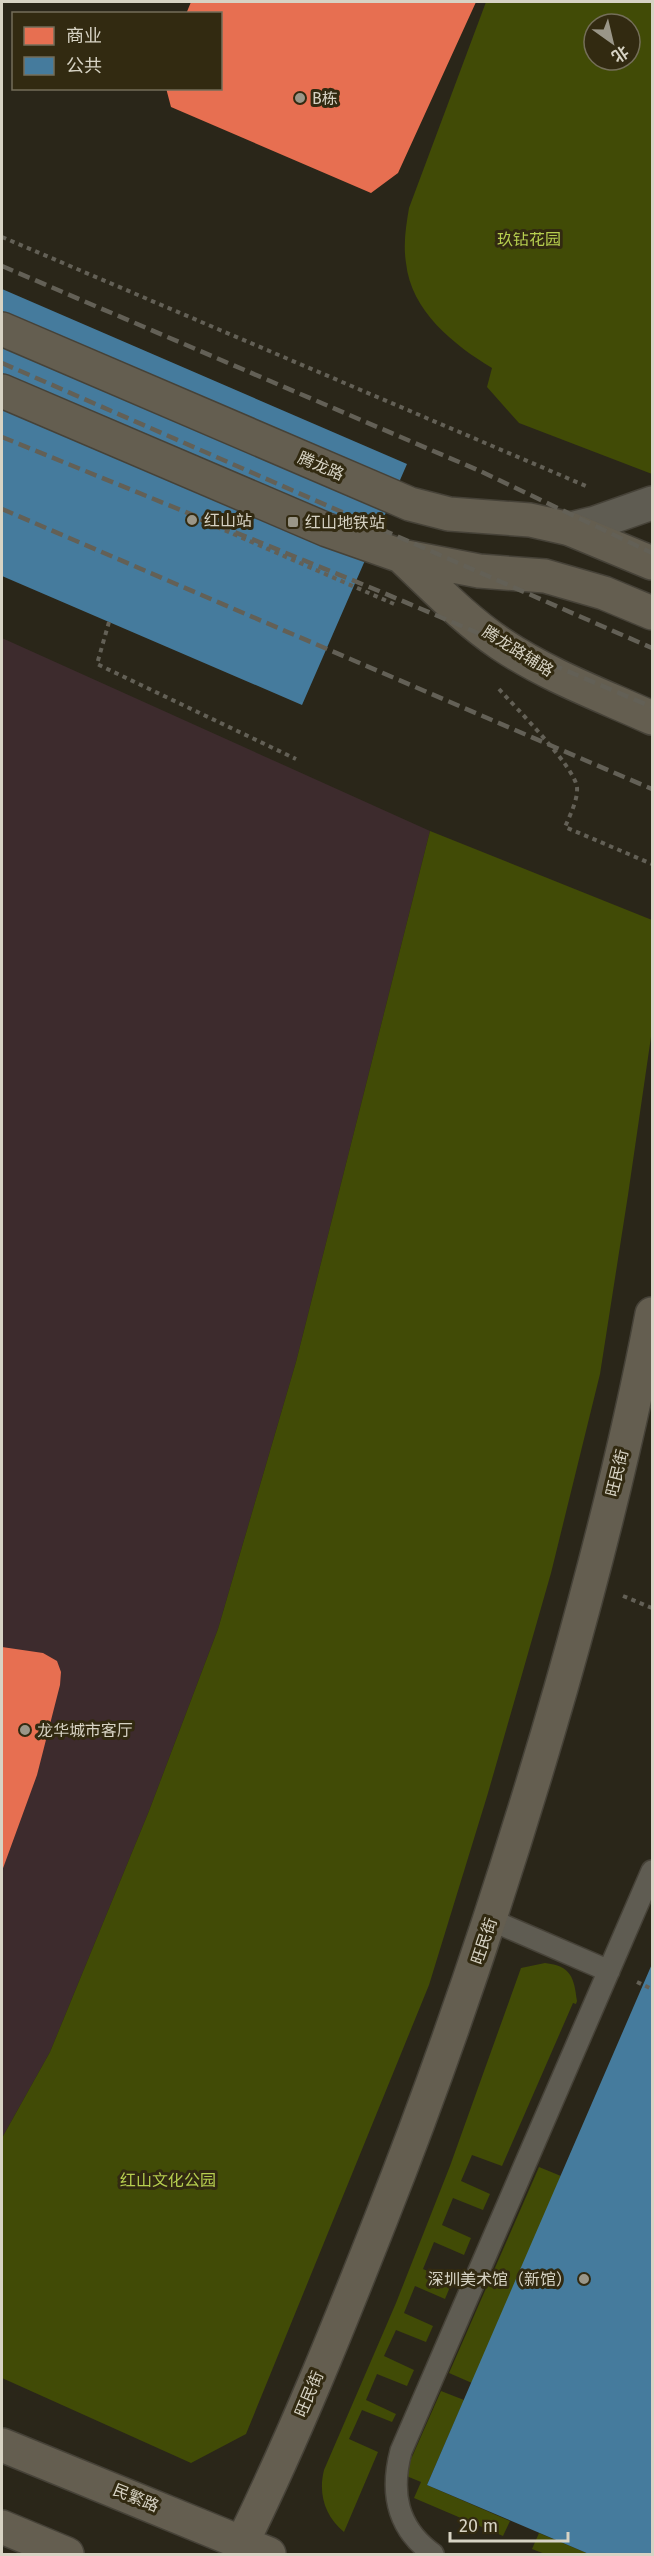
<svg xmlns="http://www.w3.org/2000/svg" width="654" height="2556" font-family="'Fira Sans','Noto Sans SC',sans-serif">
	<rect width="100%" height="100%" fill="#2a2619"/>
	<!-- commercial -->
	<path fill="#3d2b2d" d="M 2,638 L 430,831 L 296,1362 L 218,1629 L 149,1811 L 50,2052 L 2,2138 Z"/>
	<!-- green -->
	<path fill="#414b06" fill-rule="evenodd" d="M 486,2 L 652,2 L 652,474 L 519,423 L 487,387 L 492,368 C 454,345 411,311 406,263 C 403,244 406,226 409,208 ZM 594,24 L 630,24 L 630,60 L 594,60 Z
		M 430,831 L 652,920 L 652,1030 L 628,1195 L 600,1374 L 551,1573 L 488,1793 L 429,1985 L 246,2434 L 191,2463 L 2,2378 L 2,2138 L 50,2052 L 149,1811 L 218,1629 L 296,1362 Z
		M 545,1963 C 571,1966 574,1977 577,2001 L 576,2004 L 573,2003 L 502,2166 L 472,2155 L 461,2181 L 490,2194 L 483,2210 L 453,2198 L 442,2225 L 471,2238 L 464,2255 L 434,2242 L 423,2269 L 452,2282 L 445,2299 L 415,2286 L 404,2313 L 433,2326 L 426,2342 L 396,2330 L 384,2356 L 414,2370 L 407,2386 L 377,2374 L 366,2400 L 396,2414 L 392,2422 L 362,2410 L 349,2439 L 378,2452 L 344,2532 C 325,2516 318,2494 324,2470 L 396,2303 L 450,2166 L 521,1968 Z
		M 539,2167 L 561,2176 L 472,2383 L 449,2373 Z
		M 441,2391 L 464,2400 L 427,2485 L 510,2521 L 503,2536 L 414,2498 L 421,2482 L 404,2475 Z
		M 539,2533 L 589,2554 L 545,2554 L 532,2549 Z"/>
	<!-- shops -->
	<path fill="#e76f51" d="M 191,2 L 476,2 L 398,173 L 371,193 L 171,107 L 166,88 L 220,88 L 220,14 L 186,14 Z
		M 2,1647 L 43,1653 L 57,1661 L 61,1672 L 60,1685 L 37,1775 L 2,1871 Z"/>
	<!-- public -->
	<path fill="#457b9d" d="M 2,289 L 407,464 L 302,705 L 2,576 Z
		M 652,1964 L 652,2554 L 589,2554 L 427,2485 Z"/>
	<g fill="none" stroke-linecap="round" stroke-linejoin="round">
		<defs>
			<path id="lane" d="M 491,1920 L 609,1971
				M 433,2554 C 397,2528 390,2493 401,2451 L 652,1871"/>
			<path id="street" d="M 570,529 L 595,523 L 652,503"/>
			<path id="secondary" d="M 2,329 L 410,504 L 449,514 L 530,520 L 570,529 L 652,563
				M 2,391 L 327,530 L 401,556 L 479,571 L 545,576 L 604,593 L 652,613
				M 401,556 C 433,586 464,619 501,644 C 547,675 601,695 652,718
				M 2,2445 L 269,2554
				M 2,2527 L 67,2554
				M 242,2543 C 294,2437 338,2328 381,2219 C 450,2045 509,1868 561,1688 C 596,1565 628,1440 652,1314"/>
		</defs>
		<!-- lane casing -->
		<use href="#lane" stroke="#464238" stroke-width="24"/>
		<!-- street casing -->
		<use href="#street" stroke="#464238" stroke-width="36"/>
		<!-- secondary casing -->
		<use href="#secondary" stroke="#464238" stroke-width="36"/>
		<!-- path -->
		<path stroke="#636056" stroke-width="4" stroke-dasharray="4.5 4.5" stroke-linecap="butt" d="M 2,237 L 586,486
			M 192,516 L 394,604
			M 109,622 L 97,664 L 296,759
			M 499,689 C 515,707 574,766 577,787 C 578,800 570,815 565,827 L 652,864
			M 623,1596 L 652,1608
			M 637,1982 L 652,1989"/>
		<!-- lane -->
		<use href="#lane" stroke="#5f5c52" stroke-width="21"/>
		<!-- street -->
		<use href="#street" stroke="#5f5c52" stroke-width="33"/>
		<!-- secondary -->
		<use href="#secondary" stroke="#645e50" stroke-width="33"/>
		<!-- rail -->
		<path stroke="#636056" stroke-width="4.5" stroke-dasharray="12 6" stroke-linecap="butt" d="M 2,266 L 480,471 L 652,553
			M 2,363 L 652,648
			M 2,437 L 379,591 L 652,707
			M 2,509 L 652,789"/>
	</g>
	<!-- markers -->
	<g fill="#9a9688" stroke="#322a11" stroke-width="2">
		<circle cx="300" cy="98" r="6"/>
		<circle cx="192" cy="520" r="6"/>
		<rect x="287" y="516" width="12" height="12" rx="3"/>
		<circle cx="25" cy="1730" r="6"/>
		<circle cx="584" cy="2279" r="6"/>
	</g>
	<g text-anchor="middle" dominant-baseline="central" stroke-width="6" stroke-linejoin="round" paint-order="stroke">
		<!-- poi labels -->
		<g font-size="16" fill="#d7d3c4" stroke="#322a11" text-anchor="start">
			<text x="312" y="98">B栋</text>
			<text x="204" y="520">红山站</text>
			<text x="305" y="522">红山地铁站</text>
			<text x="37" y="1730">龙华城市客厅</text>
			<text x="572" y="2279" text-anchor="end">深圳美术馆（新馆）</text>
		</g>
		<!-- park labels -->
		<g font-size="16" fill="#b6ce4f" stroke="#322a11">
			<text x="529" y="239">玖钻花园</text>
			<text x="168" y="2180">红山文化公园</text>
		</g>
		<!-- street labels -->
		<g font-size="16" fill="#d7d3c4" stroke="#322a11">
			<text transform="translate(321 466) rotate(23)">腾龙路</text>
			<text transform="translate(518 651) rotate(32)">腾龙路辅路</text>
			<text transform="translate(617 1473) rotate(-76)">旺民街</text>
			<text transform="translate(484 1941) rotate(-71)">旺民街</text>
			<text transform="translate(309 2394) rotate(-67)">旺民街</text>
			<text transform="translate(136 2498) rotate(22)">民繁路</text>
		</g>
	</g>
	<!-- border -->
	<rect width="654" height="2556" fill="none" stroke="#d7d3c4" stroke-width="6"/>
	<!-- legend -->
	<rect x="12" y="12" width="210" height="78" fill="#322a11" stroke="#746e59" stroke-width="1.5"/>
	<rect x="24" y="27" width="30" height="18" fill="#e76f51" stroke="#746e59" stroke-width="1.5"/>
	<text x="66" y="42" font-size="18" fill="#d7d3c4">商业</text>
	<rect x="24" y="57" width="30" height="18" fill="#457b9d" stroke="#746e59" stroke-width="1.5"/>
	<text x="66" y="72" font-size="18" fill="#d7d3c4">公共</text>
	<!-- north arrow -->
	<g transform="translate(612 42) rotate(146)"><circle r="28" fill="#322a11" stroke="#746e59" stroke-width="1.5"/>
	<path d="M0-4.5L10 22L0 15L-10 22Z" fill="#9a9688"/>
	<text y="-9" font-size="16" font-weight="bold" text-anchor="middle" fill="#d7d3c4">北</text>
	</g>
	<!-- scale -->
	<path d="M450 2532v9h118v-9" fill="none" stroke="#d7d3c4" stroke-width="3"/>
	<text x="459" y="2532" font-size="18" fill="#d7d3c4" stroke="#322a11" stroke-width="4.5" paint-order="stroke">20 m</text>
</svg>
